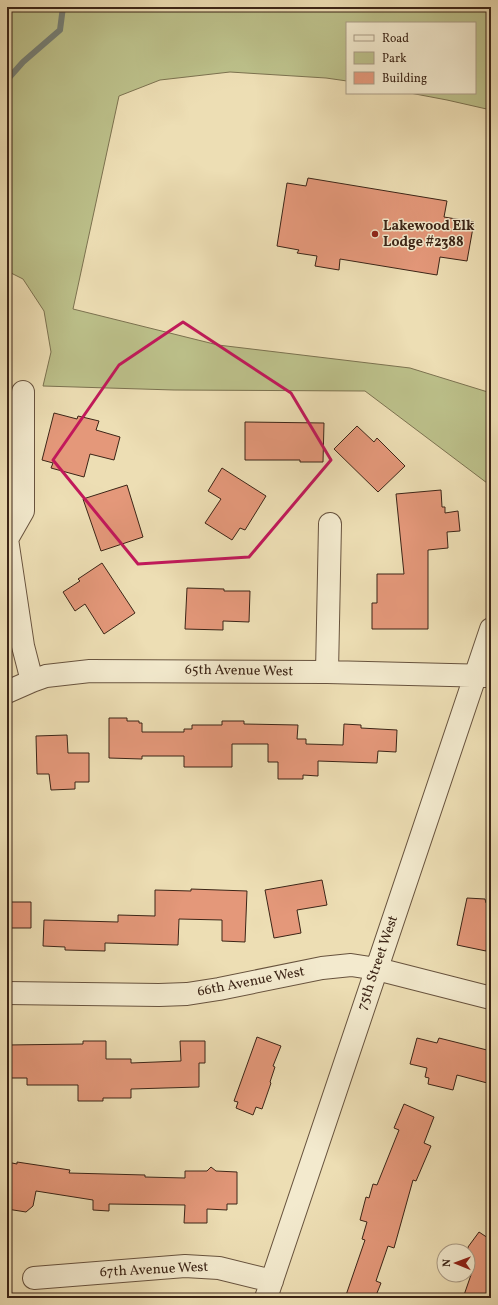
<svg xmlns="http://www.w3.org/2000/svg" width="498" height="1305" font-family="Vollkorn,serif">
	<rect width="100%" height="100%" fill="#eddeb4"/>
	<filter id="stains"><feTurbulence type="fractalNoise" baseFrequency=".005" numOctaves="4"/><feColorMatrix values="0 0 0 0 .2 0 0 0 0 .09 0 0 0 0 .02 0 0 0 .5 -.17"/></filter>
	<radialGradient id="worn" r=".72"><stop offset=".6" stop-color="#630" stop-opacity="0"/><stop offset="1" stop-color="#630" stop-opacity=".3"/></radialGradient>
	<!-- green -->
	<path fill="#bcc08a" stroke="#7c7250" d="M 7,7 L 491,7 L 491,110 L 447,100 L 410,93 L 475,93 L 475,23 L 347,23 L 347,81 L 326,78 L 230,72 L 160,80 L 119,96 L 73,309 L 218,345 L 410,368 L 491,393 L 491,486 L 365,391 L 174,390 L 43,386 L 51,352 L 44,311 L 23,279 L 7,271 Z"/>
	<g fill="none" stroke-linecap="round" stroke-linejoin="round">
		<!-- stream -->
		<path stroke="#757f76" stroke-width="6" d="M 7,80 L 23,62 L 60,30 L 63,7"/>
	</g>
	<!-- building -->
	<path fill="#e4987a" stroke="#3c2517" d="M 308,178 L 447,201 L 444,217 L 474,222 L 467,261 L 440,257 L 437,275 L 340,259 L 339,270 L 315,266 L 317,256 L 297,253 L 299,250 L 277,246 L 287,183 L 306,186 Z
		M 54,413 L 77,419 L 78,416 L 99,421 L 96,430 L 120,437 L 114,460 L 90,454 L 84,477 L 51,468 L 53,463 L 42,460 Z
		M 245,422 L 324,423 L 323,462 L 300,462 L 300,460 L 245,460 Z
		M 357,426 L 374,442 L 377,438 L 405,466 L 378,492 L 334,449 Z
		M 222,468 L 266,496 L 245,530 L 240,528 L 232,540 L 205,523 L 221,499 L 208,491 Z
		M 127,485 L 143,537 L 101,551 L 83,499 Z
		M 441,490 L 442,507 L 445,507 L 445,513 L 458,511 L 460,531 L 447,532 L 448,548 L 428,550 L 428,629 L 372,629 L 372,603 L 377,603 L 377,574 L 404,574 L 396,494 Z
		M 102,563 L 135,613 L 104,634 L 85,604 L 75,611 L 63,592 L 80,581 L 78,579 Z
		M 187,588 L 224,589 L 224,591 L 250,591 L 249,622 L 223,621 L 223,630 L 185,629 Z
		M 109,718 L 127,718 L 127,721 L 139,721 L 139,723 L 142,723 L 142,732 L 184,732 L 184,729 L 192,729 L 192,725 L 222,725 L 222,721 L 244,721 L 244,724 L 298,725 L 297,739 L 306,739 L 306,744 L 343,745 L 344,724 L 361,725 L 361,728 L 397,730 L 396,752 L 378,751 L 377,763 L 318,761 L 318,776 L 303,775 L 303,779 L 278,779 L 278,762 L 268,762 L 268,744 L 232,744 L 232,767 L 184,767 L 184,756 L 142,756 L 142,759 L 109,758 Z
		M 67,735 L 68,753 L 89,753 L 89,782 L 75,782 L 75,789 L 51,790 L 49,774 L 37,774 L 36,736 Z
		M 322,880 L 327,905 L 297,910 L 301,933 L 274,938 L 265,890 Z
		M 191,889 L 247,891 L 245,942 L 222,941 L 222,920 L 179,919 L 178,945 L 105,943 L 105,951 L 65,950 L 65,947 L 43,946 L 44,920 L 118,922 L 118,915 L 155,916 L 155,890 L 191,891 Z
		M 467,898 L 485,899 L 486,903 L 491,903 L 491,932 L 486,951 L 457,945 Z
		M 7,902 L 31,902 L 31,928 L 7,928 Z
		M 257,1037 L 281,1046 L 273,1066 L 275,1067 L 270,1082 L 271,1083 L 262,1109 L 256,1107 L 253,1115 L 236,1108 L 238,1102 L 234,1101 Z
		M 417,1038 L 437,1043 L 439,1038 L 491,1051 L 491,1084 L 457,1075 L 453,1090 L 428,1084 L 429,1078 L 425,1077 L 427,1068 L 410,1064 Z
		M 83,1041 L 106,1041 L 106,1059 L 131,1059 L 131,1063 L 181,1061 L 180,1041 L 205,1041 L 205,1063 L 199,1063 L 199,1087 L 131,1089 L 131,1098 L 103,1098 L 103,1101 L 78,1101 L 78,1085 L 27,1085 L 27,1078 L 7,1078 L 7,1045 L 83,1044 Z
		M 404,1104 L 434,1117 L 424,1143 L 431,1146 L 416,1181 L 413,1180 L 394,1248 L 388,1246 L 376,1281 L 381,1283 L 375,1298 L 345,1298 L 365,1240 L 362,1239 L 367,1222 L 360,1220 L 366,1197 L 369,1198 L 373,1184 L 377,1185 L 399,1130 L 394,1128 Z
		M 7,1162 L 17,1164 L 17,1162 L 70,1170 L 69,1173 L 145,1175 L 145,1177 L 185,1178 L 185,1171 L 207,1171 L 211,1167 L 216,1171 L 237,1172 L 237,1204 L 227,1204 L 227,1210 L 207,1209 L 207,1223 L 184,1223 L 185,1205 L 109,1204 L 109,1211 L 93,1210 L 93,1200 L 36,1191 L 33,1206 L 26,1212 L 7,1209 Z
		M 479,1232 L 491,1240 L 491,1286 L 487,1298 L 463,1298 L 473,1269 L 468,1265 L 468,1247 Z"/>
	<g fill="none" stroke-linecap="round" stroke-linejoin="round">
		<defs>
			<path id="minor" d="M 23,392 L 23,511 L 7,539 L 23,646 L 32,681
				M 327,672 L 330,524
				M 7,692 L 32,681 L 46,676 L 90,671 L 327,672 L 491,676
				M 7,993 L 159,995 L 187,994 L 219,989 L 322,968 L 351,965 L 377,969 L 491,998
				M 34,1278 L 185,1266 L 219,1268 L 272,1281
				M 266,1298 L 491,629"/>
		</defs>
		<!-- minor casing -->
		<use href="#minor" stroke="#68533e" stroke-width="24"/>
		<!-- minor -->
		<use href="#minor" stroke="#f3eace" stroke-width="22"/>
	</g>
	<!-- marked area -->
	<path fill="none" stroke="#c2185b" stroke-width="3" stroke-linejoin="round" d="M 183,322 L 291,393 L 331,460 L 249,557 L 138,564 L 53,460 L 119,365 Z"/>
	<!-- markers -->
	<circle fill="#8f2418" stroke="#f3eace" stroke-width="1.5" cx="375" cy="234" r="4"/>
	<g text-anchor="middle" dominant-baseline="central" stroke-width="3" stroke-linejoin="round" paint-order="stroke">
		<!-- poi labels -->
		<g font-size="14" font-weight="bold" fill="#3c2517" stroke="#f3eace" text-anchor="start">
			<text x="383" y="226">Lakewood Elk<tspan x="383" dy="16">Lodge #2388</tspan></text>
		</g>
		<!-- street labels -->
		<g font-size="14" fill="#3c2517" stroke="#f3eace">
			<text transform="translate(239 671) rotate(1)">65th Avenue West</text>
			<text transform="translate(378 963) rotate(-71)">75th Street West</text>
			<text transform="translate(251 982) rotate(-11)">66th Avenue West</text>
			<text transform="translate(154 1270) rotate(-3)">67th Avenue West</text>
		</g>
	</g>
	<!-- margin -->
	<rect width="498" height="1305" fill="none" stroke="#eddeb4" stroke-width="24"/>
	<rect x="8" y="8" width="482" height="1289" fill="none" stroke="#3c2517" stroke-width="2"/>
	<rect x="12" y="12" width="474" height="1281" fill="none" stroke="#3c2517"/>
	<!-- legend -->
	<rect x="346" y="22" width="130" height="72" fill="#f3eace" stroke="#aa9b85"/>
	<rect x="354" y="35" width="20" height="6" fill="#f3eace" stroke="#aa9b85"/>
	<text x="382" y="42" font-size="12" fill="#3c2517">Road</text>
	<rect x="354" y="52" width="20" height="12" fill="#bcc08a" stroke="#aa9b85"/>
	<text x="382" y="62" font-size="12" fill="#3c2517">Park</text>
	<rect x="354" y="72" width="20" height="12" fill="#e4987a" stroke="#aa9b85"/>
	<text x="382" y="82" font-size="12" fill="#3c2517">Building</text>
	<!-- north arrow -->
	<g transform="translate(456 1263) rotate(271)"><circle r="19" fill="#f3eace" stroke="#aa9b85"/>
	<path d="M0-3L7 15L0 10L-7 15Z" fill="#8f2418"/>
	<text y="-6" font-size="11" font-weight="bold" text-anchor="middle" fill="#3c2517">N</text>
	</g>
	<rect width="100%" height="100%" filter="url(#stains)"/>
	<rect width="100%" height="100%" fill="url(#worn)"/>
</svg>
